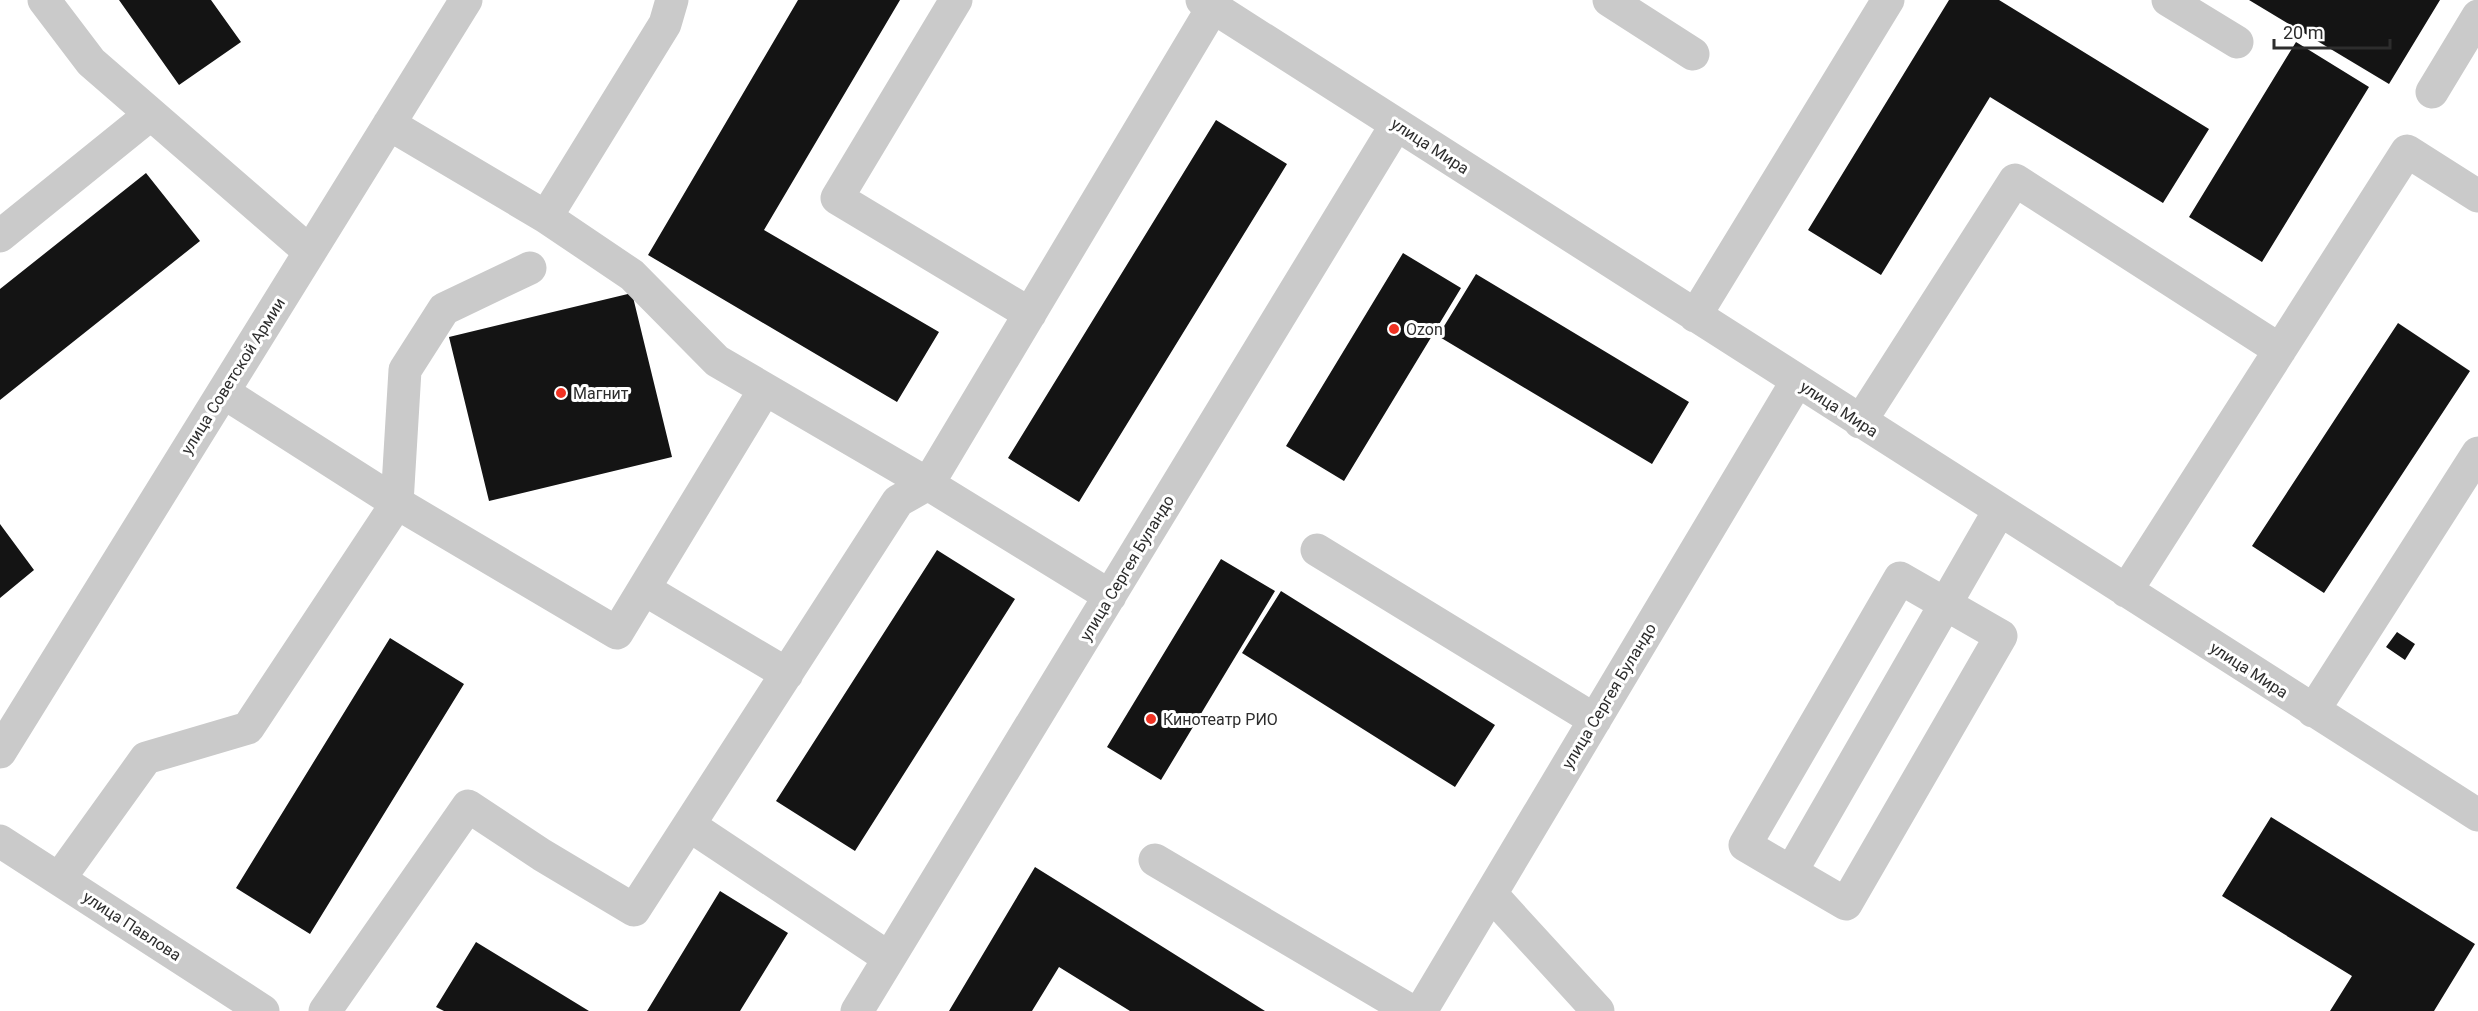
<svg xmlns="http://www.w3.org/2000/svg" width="2478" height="1011" font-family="Roboto,sans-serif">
	<rect width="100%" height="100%" fill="#fff"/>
	<!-- building -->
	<path fill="#141414" d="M 119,0 L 211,0 L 241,42 L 179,85 Z
		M 798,0 L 900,0 L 764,230 L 939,332 L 897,402 L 648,255 Z
		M 1949,0 L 1999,0 L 2209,129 L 2163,203 L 1990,97 L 1881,275 L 1808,230 Z
		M 2249,0 L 2440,0 L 2389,84 Z
		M 2296,42 L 2369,87 L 2262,262 L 2189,217 Z
		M 1216,120 L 1287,164 L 1079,502 L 1008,458 Z
		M 146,173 L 200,241 L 0,400 L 0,289 Z
		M 1403,253 L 1461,288 L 1344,481 L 1286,446 Z
		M 1476,274 L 1689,402 L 1652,464 L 1438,336 Z
		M 632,293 L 672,457 L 489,501 L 449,337 Z
		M 2398,323 L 2470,371 L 2324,593 L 2252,546 Z
		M 0,524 L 34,570 L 0,598 Z
		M 937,550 L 1015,599 L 855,851 L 776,801 Z
		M 1221,559 L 1275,591 L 1161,780 L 1107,747 Z
		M 1281,591 L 1495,725 L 1455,787 L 1242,653 Z
		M 2397,632 L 2415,644 L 2405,660 L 2386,647 Z
		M 390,638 L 464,684 L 310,934 L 236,888 Z
		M 2271,817 L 2475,944 L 2434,1011 L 2330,1011 L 2352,976 L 2222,896 Z
		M 1035,867 L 1096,905 L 1265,1011 L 1130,1011 L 1059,967 L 1032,1011 L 949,1011 Z
		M 720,891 L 788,933 L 740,1011 L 647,1011 Z
		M 476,942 L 589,1011 L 444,1011 L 436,1007 Z"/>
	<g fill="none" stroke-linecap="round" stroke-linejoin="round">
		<!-- minor -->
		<path stroke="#cacaca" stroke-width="33" d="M 44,0 L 91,62 L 310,252
			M 956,0 L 837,198 L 1030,314
			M 1202,0 L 2478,815
			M 1609,0 L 1693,54
			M 2168,0 L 2237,42
			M 2432,92 L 2478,16
			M 389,124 L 546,217 L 632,275 L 717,361 L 928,484 L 1110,596
			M 546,217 L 665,24 L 672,0
			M 0,236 L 151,114
			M 530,268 L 444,309 L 405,370 L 397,503 L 617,633 L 765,389
			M 1695,316 L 1888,0
			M 1860,422 L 2015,180 L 2280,350
			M 1317,550 L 1595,720
			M 644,589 L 787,674
			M 2126,591 L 2407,151 L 2478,196
			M 2313,711 L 2478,453
			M 0,752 L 466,0
			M 689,825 L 889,958
			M 0,841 L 263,1011
			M 1155,860 L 1411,1011
			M 1791,872 L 1745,845 L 1900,578 L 2001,636 L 1846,904 L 1791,872 L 1999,511
			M 59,879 L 146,758 L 248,728 L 397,503 L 223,392
			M 1491,894 L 1598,1011
			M 325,1011 L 468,806 L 542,855 L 634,910 L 898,501 L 928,484 L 1213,7
			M 857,1011 L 1396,125
			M 1421,1011 L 1797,381"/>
	</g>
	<!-- markers -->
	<g fill="#f03223" stroke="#fff" stroke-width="2">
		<circle cx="1394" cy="329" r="6"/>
		<circle cx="561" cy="393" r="6"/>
		<circle cx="1151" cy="719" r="6"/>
	</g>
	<g text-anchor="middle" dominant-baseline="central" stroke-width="6" stroke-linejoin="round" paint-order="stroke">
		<!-- street labels -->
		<g font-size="16" fill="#2d2d2d" stroke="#fff">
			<text transform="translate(1430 146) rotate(33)">улица Мира</text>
			<text transform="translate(233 376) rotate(-58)">улица Советской Армии</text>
			<text transform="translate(1839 409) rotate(33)">улица Мира</text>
			<text transform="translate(1127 568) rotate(-59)">улица Сергея Буландо</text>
			<text transform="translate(2249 670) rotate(33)">улица Мира</text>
			<text transform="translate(1609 696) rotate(-59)">улица Сергея Буландо</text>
			<text transform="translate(132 926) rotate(33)">улица Павлова</text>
		</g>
		<!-- poi labels -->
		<g font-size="16" fill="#2d2d2d" stroke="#fff" text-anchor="start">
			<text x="1406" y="329">Ozon</text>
			<text x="573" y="393">Магнит</text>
			<text x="1163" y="719">Кинотеатр РИО</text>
		</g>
	</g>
	<!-- scale -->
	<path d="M2274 39v9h116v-9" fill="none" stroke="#2d2d2d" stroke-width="3"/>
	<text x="2283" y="39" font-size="18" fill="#2d2d2d" stroke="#ffffff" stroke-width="4.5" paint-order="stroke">20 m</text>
</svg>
